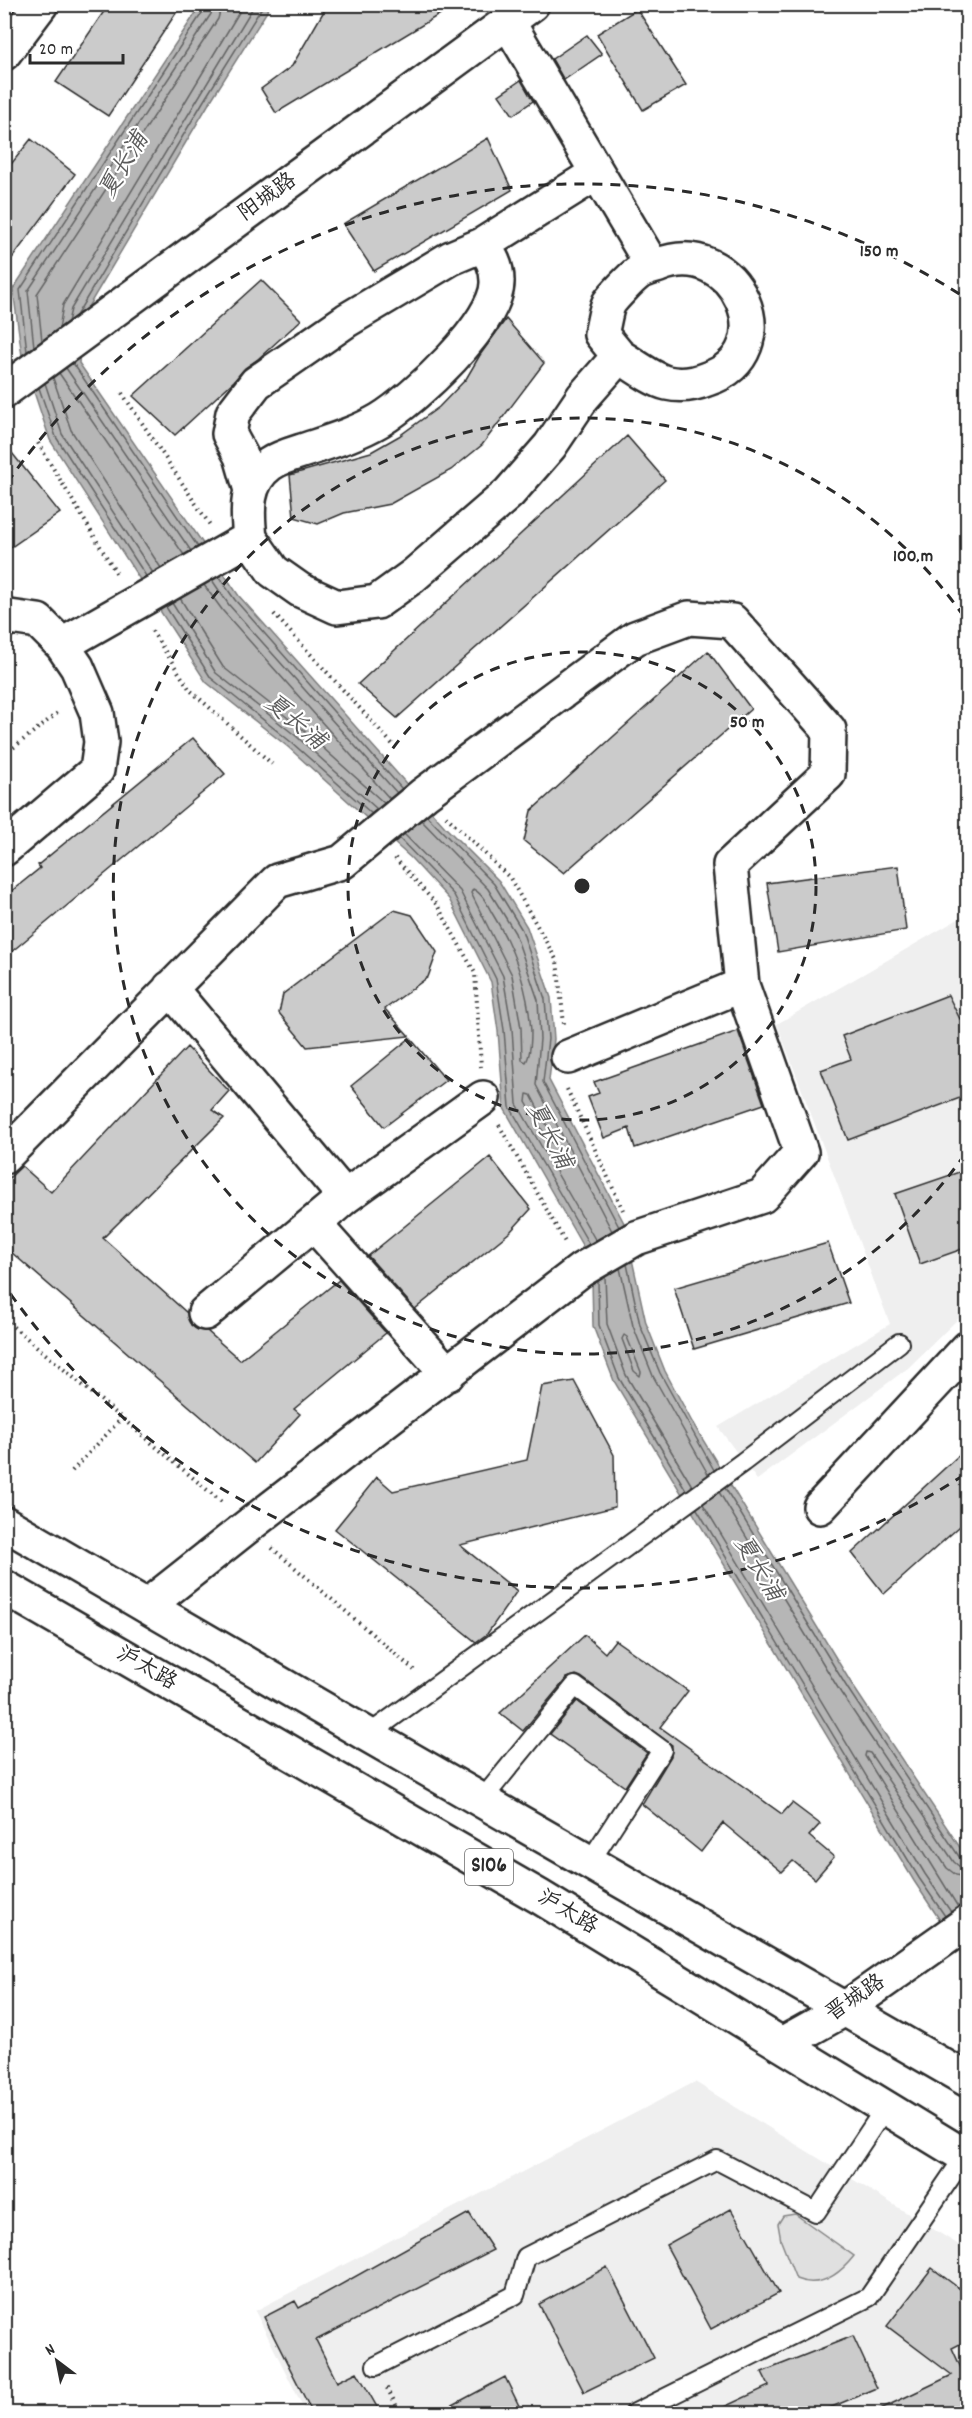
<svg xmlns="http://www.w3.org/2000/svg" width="972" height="2418" font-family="Dekko,'LXGW WenKai TC',sans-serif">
	<rect width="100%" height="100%" fill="#fff"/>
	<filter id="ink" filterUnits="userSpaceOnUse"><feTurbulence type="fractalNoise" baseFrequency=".0167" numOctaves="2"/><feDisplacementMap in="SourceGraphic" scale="12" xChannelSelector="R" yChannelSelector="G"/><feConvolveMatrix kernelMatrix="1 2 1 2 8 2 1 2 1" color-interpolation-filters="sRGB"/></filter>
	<g filter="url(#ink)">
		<!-- built -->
		<path fill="#efefef" d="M 967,914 L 967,1310 L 908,1368 L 757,1480 L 718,1427 L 890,1324 L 777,1024 Z
			M 695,2082 L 967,2250 L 967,2413 L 306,2413 L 255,2311 Z"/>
		<!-- green -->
		<path fill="#e0e0e0" stroke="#868686" stroke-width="1.5" d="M 795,2214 L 854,2256 C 839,2275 820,2289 796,2279 L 781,2241 L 778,2224 L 783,2216 Z"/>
		<!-- water -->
		<path fill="#b6b6b6" stroke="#7e7e7e" stroke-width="1.5" d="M 201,5 L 271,5 L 208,105 L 82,317 L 79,363 L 239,596 L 445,827 L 499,881 L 527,927 L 551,998 L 554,1039 L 549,1080 L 624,1223 L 646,1323 L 665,1371 L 692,1422 L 853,1686 L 967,1858 L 967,1961 L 914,1881 L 614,1381 L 593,1326 L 592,1281 L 586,1252 L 504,1108 L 498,1031 L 491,982 L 449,899 L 411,858 L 288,747 L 206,682 L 50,440 L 22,356 L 13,289 Z"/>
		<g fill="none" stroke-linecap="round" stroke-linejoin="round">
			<!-- shore -->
			<path stroke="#636363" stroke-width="1.5" d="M 76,316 L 203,102 L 264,4
				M 68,322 L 71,309 L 255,4
				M 59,329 L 63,305 L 244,4
				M 42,341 L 37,294 L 218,19 L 222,4
				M 34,347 L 28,291 L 211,14 L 213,4
				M 27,352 L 20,290 L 204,10 L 205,4
				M 73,363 L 198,547
				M 66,368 L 191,551
				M 59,373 L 184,555
				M 53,378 L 71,430 L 161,568
				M 45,383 L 62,434 L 153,573
				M 39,388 L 56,437 L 146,576
				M 219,577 L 235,600 L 402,789
				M 212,580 L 229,605 L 397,793
				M 204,585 L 223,611 L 390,799
				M 180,598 L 223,667 L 302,729 L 384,803
				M 172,603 L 216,673 L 296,736 L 377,809
				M 166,607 L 211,678 L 291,742 L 372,814
				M 426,815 L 494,884 L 522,930 L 545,999 L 548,1039 L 543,1082 L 619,1227
				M 421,820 L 488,889 L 515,933 L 538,1000 L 540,1039 L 536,1085 L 612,1231
				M 404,834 L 460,891 L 503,976 L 512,1029 L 517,1104 L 596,1241
				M 399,838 L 454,895 L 496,979 L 504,1030 L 510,1107 L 589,1244
				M 473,889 C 482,893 487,904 492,913 C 515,950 528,987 531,1031 C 531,1040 531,1054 526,1062 L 522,1060 L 521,1028 L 512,975 L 471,893 Z
				M 527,1094 L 531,1095 L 554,1139 L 553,1143 L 549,1142 L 526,1102 Z
				M 627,1264 L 640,1325 L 660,1373 L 714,1470
				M 620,1268 L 633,1326 L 653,1376 L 708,1474
				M 605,1277 L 607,1324 L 626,1375 L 692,1486
				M 598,1281 L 599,1325 L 619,1378 L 686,1490
				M 624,1335 L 627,1337 L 641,1372 L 640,1376 L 634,1371 L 622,1339 Z
				M 725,1488 L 848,1689 L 960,1858 L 968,1861
				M 719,1492 L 841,1693 L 954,1862 L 960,1867 L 968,1868
				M 703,1504 L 925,1874 L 951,1912
				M 697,1509 L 919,1878 L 945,1916
				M 958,1907 L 865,1756 L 866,1752 L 870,1753 L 947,1868 L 956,1875 L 968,1877"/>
		</g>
		<!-- building -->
		<path fill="#cbcbcb" stroke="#2b2b2b" stroke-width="1.5" d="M 109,4 L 182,4 L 108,116 L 56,82 Z
			M 328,4 L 457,4 L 276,113 L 261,89 L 292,66 Z
			M 637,9 L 686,85 L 643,110 L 597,34 Z
			M 587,35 L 602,54 L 564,80 L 552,59 Z
			M 521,80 L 533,101 L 513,115 L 499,95 Z
			M 488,138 L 512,190 L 374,271 L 343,224 Z
			M 31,139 L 75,174 L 4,269 L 4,173 Z
			M 261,280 L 301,320 L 258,359 L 245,368 L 234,381 L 175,435 L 133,396 Z
			M 506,319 L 544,363 L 482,445 L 451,470 L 390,504 L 344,513 L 318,524 L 294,517 L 290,475 L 371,452 L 399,436 L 439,407 L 466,379 L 480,355 Z
			M 627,436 L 665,480 L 397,718 L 358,684 Z
			M 4,443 L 60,513 L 4,552 Z
			M 708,651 L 751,709 L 564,873 L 524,841 L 531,811 Z
			M 193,738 L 225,774 L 4,958 L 4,897 L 40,868 L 38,865 Z
			M 898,866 L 906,930 L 778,952 L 767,883 Z
			M 394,910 L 412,915 L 437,952 L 428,977 L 385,1009 L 409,1036 L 307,1047 L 279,1013 L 283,994 Z
			M 948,995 L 960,1019 L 968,1016 L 968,1095 L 848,1140 L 821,1070 L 851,1059 L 842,1036 Z
			M 738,1031 L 764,1104 L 635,1148 L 629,1128 L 604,1138 L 588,1097 L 599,1093 L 594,1082 Z
			M 410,1038 L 446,1080 L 384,1127 L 351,1086 Z
			M 187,1047 L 229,1091 L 212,1110 L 224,1118 L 103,1238 L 187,1313 L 191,1325 L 198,1330 L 207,1331 L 240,1360 L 339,1280 L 386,1333 L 294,1409 L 300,1414 L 255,1463 L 4,1246 L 4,1183 L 22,1166 L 51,1192 Z
			M 490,1157 L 531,1209 L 510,1232 L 415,1309 L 368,1256 Z
			M 968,1169 L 968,1247 L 920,1264 L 895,1194 Z
			M 828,1243 L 849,1303 L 694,1349 L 674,1288 Z
			M 574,1381 L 614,1455 L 615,1507 L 460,1545 L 517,1591 L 487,1634 L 476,1642 L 335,1529 L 377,1477 L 393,1491 L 527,1460 L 542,1386 Z
			M 968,1447 L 968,1519 L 884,1594 L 852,1553 Z
			M 585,1635 L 605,1653 L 615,1640 L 688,1691 L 660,1727 L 782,1814 L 792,1803 L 820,1824 L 809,1836 L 834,1857 L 815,1879 L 793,1861 L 782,1872 L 723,1823 L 701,1852 L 642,1804 L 671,1756 L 672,1745 L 581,1677 L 576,1675 L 567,1678 L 523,1731 L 500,1713 Z
			M 577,1701 L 647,1753 L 625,1787 L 550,1734 Z
			M 731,2209 L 779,2293 L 711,2329 L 666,2245 Z
			M 469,2213 L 493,2250 L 316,2340 L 337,2382 L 357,2372 L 381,2414 L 313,2414 L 264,2317 L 295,2301 L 299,2308 Z
			M 607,2267 L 654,2358 L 584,2392 L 539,2304 Z
			M 932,2268 L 968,2295 L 968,2340 L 952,2348 L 962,2370 L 968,2368 L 968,2414 L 870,2414 L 952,2375 L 887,2326 Z
			M 853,2336 L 877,2388 L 815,2414 L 709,2414 L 769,2386 L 762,2372 Z
			M 505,2377 L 523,2414 L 436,2414 Z"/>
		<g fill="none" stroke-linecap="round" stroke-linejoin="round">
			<defs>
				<path id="lane" d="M 368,1735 L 743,1462 L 899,1343
					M 481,1801 L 575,1686 L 662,1750 L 589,1863
					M 376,2366 L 515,2295 L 526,2257 L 717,2160 L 816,2212 L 885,2108
					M 633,2414 L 869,2297 L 965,2156"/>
				<path id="street" d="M 508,22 L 653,267
					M 4,53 L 41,4
					M 482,245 L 597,173
					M 250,538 C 247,511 245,482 270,464 C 280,457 296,453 308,449 C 332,441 358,433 380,420 C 413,400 499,322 497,281 C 497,266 491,256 482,245 L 451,258 L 347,320 L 256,383 L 233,413 L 229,434 L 241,456 L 250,487
					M 4,621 L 10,617 L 38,621 L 62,645 L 77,667 L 97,713 L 101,742 L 97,770 L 4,849
					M 62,645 L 250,538 L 273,571 L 300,590 L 337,607 L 377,602 L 413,576 L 509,493 L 550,446 L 583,397 L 619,356 C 631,363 653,380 667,383 C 680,386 695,384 707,379 C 789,352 735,234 659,265 C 653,267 644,269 638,273 C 632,277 613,297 609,303 C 605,311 604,324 601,334 L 619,356
					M 170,988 L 345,1197 L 314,1224 L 448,1374
					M 568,1057 L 742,985
					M 4,1157 L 277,881 L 342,862 L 424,794 L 635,638 L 689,618 L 732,621 L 829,730 L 828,774 L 730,865 L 742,985 L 801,1152 L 762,1196 L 636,1238 L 581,1270 L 248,1526 L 147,1606
					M 205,1313 L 345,1197 L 483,1098
					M 820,1507 L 968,1348"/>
				<path id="secondary" d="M 4,391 L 532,4
					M 782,2044 L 843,2010 L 968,1922"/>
				<path id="primary" d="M 4,1523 L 368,1735 L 968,2080
					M 4,1587 L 540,1897 L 968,2158"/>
			</defs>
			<!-- lane casing -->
			<use href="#lane" stroke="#2b2b2b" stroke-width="22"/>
			<!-- street casing -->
			<use href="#street" stroke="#2b2b2b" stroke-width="38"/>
			<!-- secondary casing -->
			<use href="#secondary" stroke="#2b2b2b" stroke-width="38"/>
			<!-- primary casing -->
			<use href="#primary" stroke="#2b2b2b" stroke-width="38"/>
			<!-- path -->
			<path stroke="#2b2b2b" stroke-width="4" stroke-dasharray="1.5 4.5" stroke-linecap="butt" d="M 122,393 L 210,525
				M 38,443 L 118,576
				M 274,614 L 395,747
				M 152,631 L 190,690 L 272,764
				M 4,755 L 60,711
				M 446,816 L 510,878 L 557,961 L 564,1024
				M 395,858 L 437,905 L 475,973 L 481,1067
				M 567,1089 L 623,1210
				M 499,1125 L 566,1244
				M 4,1319 L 224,1504
				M 72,1471 L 122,1418
				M 272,1548 L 414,1670
				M 387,2388 L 401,2414"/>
			<!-- lane -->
			<use href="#lane" stroke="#fff" stroke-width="18"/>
			<!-- street -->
			<use href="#street" stroke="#fff" stroke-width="33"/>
			<!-- secondary -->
			<use href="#secondary" stroke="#fff" stroke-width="33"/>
			<!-- primary -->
			<use href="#primary" stroke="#fff" stroke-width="33"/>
		</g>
	</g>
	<!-- distance rings -->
	<g fill="none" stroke="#2b2b2b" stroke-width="3" stroke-dasharray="10 8">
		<circle cx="582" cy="886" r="234"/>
		<path d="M965 1154A468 468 0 1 1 965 618"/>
		<path d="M964 1475A702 702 0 0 1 7 1289M7 483A702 702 0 0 1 964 297"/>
	</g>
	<g text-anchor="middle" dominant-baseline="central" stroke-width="4.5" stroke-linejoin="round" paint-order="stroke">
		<!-- shield labels -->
		<rect fill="#fff" stroke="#6b6b6b" stroke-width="1.5" x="465" y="1849" width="48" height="36" rx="4.5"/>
		<g font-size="21" font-weight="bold" fill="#2b2b2b">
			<text x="489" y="1867">S106</text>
		</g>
		<!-- street labels -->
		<g font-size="22" fill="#2b2b2b" stroke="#fff">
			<text transform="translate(268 198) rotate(-36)">阳城路</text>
			<text transform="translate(146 1669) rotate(30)">沪太路</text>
			<text transform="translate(567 1913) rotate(31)">沪太路</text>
			<text transform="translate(856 1999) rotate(-34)">晋城路</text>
		</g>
		<!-- water labels -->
		<g font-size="24" font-style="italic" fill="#5c5c5c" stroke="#fff">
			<text transform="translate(125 166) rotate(-59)">夏长浦</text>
			<text transform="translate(294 723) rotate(40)">夏长浦</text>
			<text transform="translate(548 1136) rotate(63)">夏长浦</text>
			<text transform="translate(757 1569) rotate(59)">夏长浦</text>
		</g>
	</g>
	<circle cx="582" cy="886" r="9" fill="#2b2b2b" stroke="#fff" stroke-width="3"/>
	<g font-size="18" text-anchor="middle" font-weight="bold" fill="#2b2b2b" stroke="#fff" stroke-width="4.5" stroke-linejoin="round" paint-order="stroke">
		<text x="879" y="256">150 m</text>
		<text x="913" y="561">100 m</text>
		<text x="747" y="727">50 m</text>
	</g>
	<!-- margin -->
	<rect width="972" height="2418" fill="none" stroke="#fff" stroke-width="24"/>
	<rect x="12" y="12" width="948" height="2394" fill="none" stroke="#2b2b2b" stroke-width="2" filter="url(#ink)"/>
	<!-- north arrow -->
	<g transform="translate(57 2361) rotate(328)" stroke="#ffffff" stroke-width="4.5" paint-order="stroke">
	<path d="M0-4.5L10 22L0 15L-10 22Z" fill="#2b2b2b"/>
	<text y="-9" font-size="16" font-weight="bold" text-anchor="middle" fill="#2b2b2b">N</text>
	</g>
	<!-- scale -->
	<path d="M30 54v9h93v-9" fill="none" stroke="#2b2b2b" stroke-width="3"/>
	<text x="39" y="54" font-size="18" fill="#2b2b2b" stroke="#ffffff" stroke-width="4.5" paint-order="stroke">20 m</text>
</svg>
